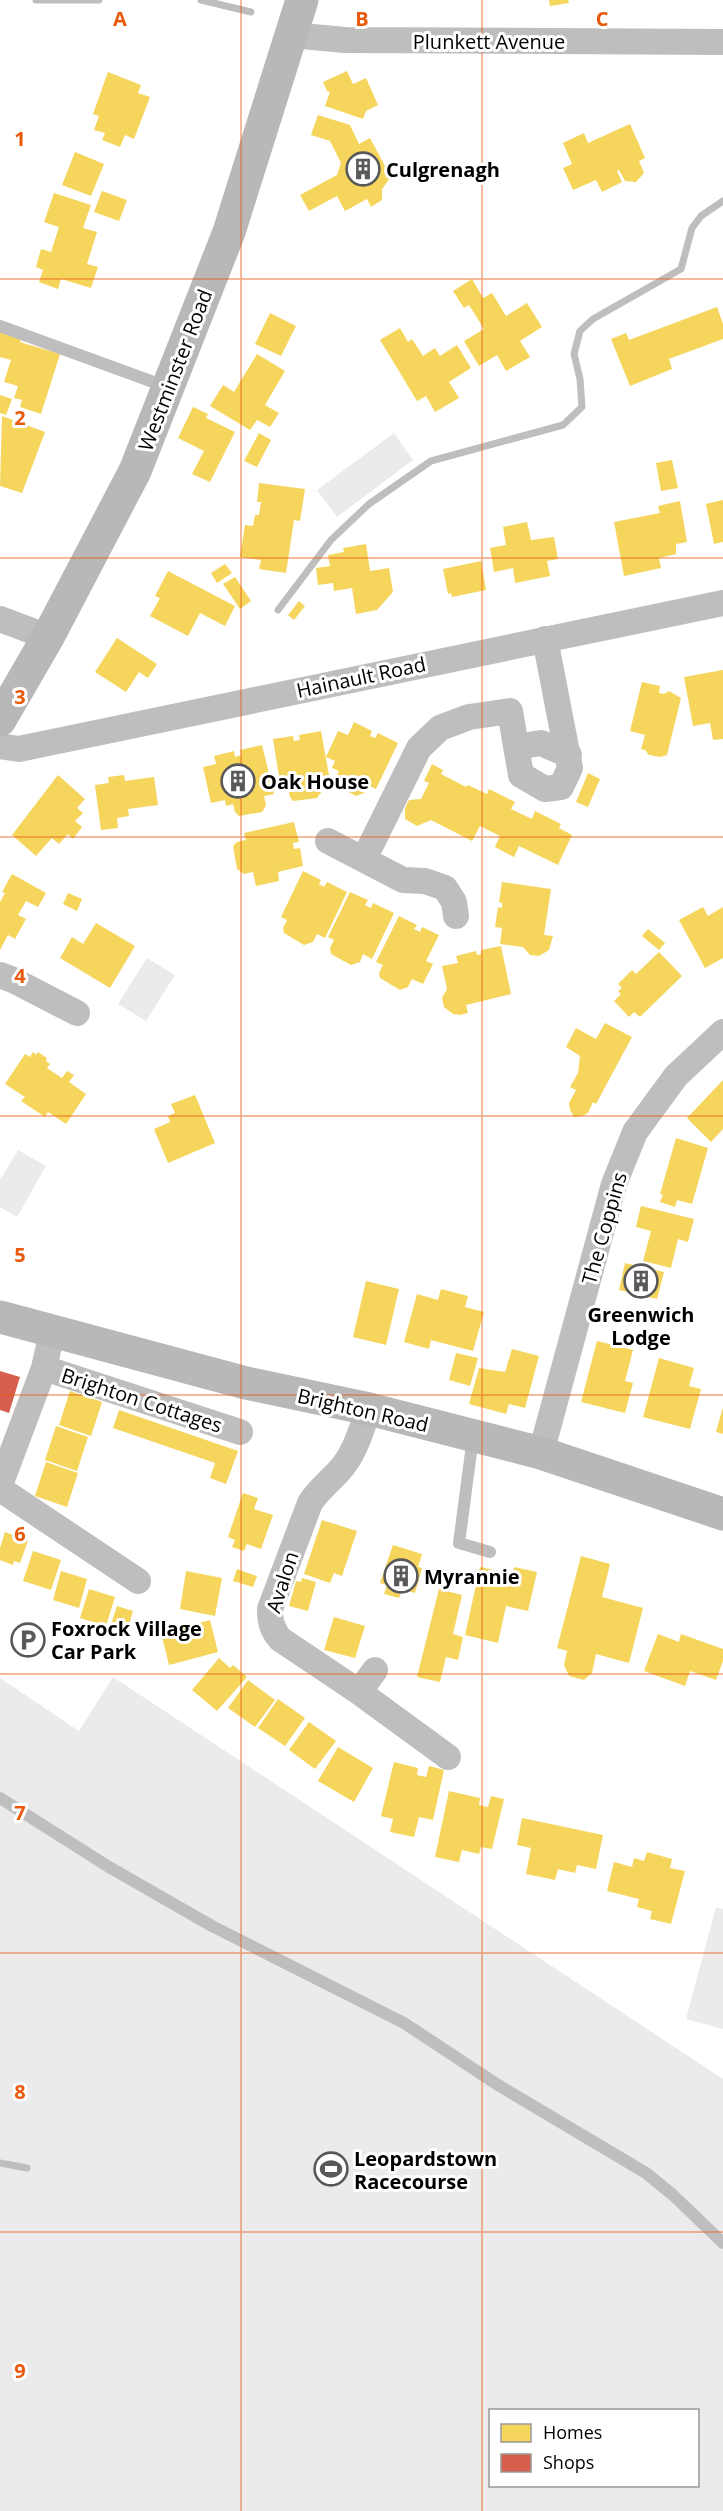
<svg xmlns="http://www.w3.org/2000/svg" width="723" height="2511" font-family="'Open Sans',sans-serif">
	<rect width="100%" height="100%" fill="#fff"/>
	<!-- green -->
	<path fill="#ebebeb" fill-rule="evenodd" d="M 394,433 L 413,460 L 337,517 L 317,490 Z
		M 147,958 L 175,975 L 146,1021 L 118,1004 Z
		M 18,1150 L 46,1166 L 17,1217 L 0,1207 L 0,1180 Z
		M 113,1677 L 723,2079 L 723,2511 L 0,2511 L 0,1678 L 79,1731 ZM 490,2410 L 698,2410 L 698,2486 L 490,2486 Z
		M 716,1907 L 723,1909 L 723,2029 L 686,2019 Z"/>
	<!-- homes -->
	<path fill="#f6d55c" d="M 549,0 L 568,0 L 569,3 L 550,6 Z
		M 347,71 L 353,84 L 366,78 L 378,105 L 366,111 L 363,119 L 325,106 L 330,92 L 327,91 L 323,82 Z
		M 108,72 L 141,85 L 138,93 L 150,97 L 134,139 L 125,135 L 120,147 L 102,140 L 105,133 L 94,130 L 99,116 L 93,114 Z
		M 318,115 L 350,125 L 359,144 L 370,138 L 391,177 L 382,189 L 382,200 L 371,207 L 367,199 L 345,211 L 337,196 L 309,211 L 300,195 L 337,175 L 341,163 L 330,141 L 311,135 Z
		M 630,124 L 645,158 L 639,161 L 644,173 L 636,182 L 625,181 L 619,170 L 617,171 L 622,182 L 602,192 L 596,180 L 573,190 L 563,168 L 572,164 L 563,143 L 584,133 L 588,143 Z
		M 75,152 L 104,164 L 91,196 L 62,185 Z
		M 102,191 L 127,200 L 119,221 L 94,212 Z
		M 54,193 L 91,205 L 83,228 L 97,232 L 87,264 L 98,267 L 91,288 L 61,279 L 58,289 L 39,282 L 43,270 L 36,267 L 41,249 L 51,252 L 59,227 L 44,222 Z
		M 472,279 L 483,298 L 492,293 L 506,316 L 527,303 L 542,327 L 520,341 L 530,357 L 506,371 L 497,355 L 479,366 L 464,341 L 484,329 L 469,305 L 464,308 L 453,291 Z
		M 717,307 L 723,324 L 723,339 L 669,359 L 672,369 L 630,386 L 611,339 L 626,333 L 629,340 Z
		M 270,313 L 296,326 L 281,356 L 255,344 Z
		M 400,328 L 408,342 L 412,339 L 423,356 L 435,348 L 440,356 L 457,345 L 471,368 L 449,382 L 459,398 L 435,412 L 426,396 L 417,401 L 380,340 Z
		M 0,332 L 21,339 L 20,342 L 60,354 L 41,414 L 20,407 L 22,400 L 14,398 L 18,386 L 4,382 L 11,360 L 0,357 Z
		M 257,354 L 285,371 L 265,405 L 279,413 L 270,427 L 257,420 L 250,430 L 210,406 L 223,385 L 234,392 Z
		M 0,395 L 12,399 L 6,415 L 0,413 Z
		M 193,407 L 208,414 L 206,418 L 235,432 L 210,482 L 192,474 L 204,451 L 178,438 Z
		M 2,416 L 45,432 L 22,493 L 0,486 Z
		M 259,433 L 271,440 L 257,467 L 244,461 Z
		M 672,460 L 678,488 L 661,491 L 656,463 Z
		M 259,483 L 305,489 L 300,521 L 294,520 L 286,573 L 259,569 L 261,560 L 240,557 L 245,525 L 253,526 L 255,515 L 259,515 L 261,502 L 257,502 Z
		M 723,500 L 723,542 L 714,544 L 706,504 Z
		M 680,501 L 687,542 L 676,544 L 676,554 L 659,558 L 661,568 L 624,576 L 614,522 L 660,513 L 658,506 Z
		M 527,522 L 531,540 L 554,537 L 558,559 L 547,561 L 550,576 L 515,583 L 513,568 L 494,572 L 490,548 L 506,545 L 503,527 Z
		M 366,544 L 370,571 L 389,568 L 393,592 L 377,610 L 356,614 L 352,588 L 334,591 L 333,583 L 318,585 L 316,568 L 330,566 L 328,555 L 344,552 L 343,548 Z
		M 481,561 L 486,590 L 452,597 L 451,593 L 448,594 L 443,569 Z
		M 225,564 L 232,573 L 217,583 L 211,573 Z
		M 168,571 L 235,606 L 225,626 L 200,613 L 188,636 L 150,616 L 160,598 L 155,596 Z
		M 235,577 L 251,601 L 240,609 L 223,584 Z
		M 299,601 L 305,606 L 294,620 L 288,615 Z
		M 117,638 L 157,664 L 148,678 L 139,672 L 126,692 L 95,672 Z
		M 723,670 L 723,739 L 713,740 L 710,723 L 693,726 L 684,677 Z
		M 642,682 L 660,686 L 659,693 L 664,694 L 669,691 L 681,698 L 667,755 L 660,757 L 649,755 L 645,750 L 641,749 L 645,735 L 630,731 Z
		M 354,722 L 372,731 L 370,736 L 375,738 L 378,733 L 398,743 L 376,789 L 368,785 L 364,793 L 356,796 L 336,785 L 335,779 L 339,771 L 332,768 L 335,761 L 326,757 L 338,731 L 348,735 Z
		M 321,731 L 330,781 L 320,783 L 322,791 L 317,798 L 293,801 L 290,797 L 288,788 L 281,789 L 273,739 L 293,736 L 294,741 L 300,740 L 299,735 Z
		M 262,745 L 274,794 L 264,796 L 266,805 L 264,809 L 262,812 L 239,816 L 235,812 L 233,804 L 226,806 L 225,800 L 211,803 L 203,767 L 216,764 L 214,756 L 234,751 L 235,757 L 241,755 L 240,750 Z
		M 432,764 L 443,770 L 441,774 L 466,787 L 468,785 L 487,794 L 489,789 L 515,802 L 511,809 L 532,819 L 535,811 L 561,824 L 559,828 L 572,835 L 558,865 L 519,846 L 514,857 L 495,847 L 500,836 L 480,826 L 472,841 L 431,820 L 417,826 L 405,819 L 405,808 L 409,800 L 421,799 L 429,783 L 424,781 Z
		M 588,773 L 600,779 L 588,807 L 576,802 Z
		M 58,775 L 85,799 L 77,808 L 83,813 L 75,821 L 82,827 L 73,839 L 68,834 L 59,844 L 52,838 L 36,856 L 12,835 Z
		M 124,775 L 125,781 L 154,777 L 158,805 L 128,809 L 129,816 L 117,818 L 118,828 L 101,830 L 95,785 L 109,783 L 108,777 Z
		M 294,822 L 299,842 L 293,843 L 294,849 L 300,848 L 303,866 L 278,872 L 279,881 L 256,886 L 253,872 L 244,874 L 237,869 L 233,846 L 237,842 L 246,840 L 244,833 Z
		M 303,871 L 321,880 L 319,884 L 324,887 L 327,882 L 347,892 L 325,938 L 317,934 L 313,942 L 304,945 L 284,933 L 283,928 L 287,920 L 281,917 Z
		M 12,874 L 46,893 L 38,907 L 26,901 L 18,915 L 26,919 L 15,939 L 8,935 L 0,950 L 0,902 L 5,893 L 2,892 Z
		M 502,882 L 551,889 L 544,935 L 553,936 L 549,950 L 539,956 L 530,955 L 523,947 L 500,944 L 502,928 L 495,927 L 498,907 L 502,908 L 502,903 L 499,902 Z
		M 350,892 L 368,900 L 365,905 L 371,908 L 373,903 L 394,913 L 372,959 L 363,954 L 360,962 L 351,965 L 331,954 L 330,948 L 334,940 L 328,937 Z
		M 68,893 L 82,899 L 77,911 L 63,904 Z
		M 703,907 L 708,916 L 723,907 L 723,958 L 705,968 L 679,920 Z
		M 399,916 L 417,925 L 414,929 L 420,932 L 422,927 L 439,935 L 426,961 L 433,964 L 423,984 L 412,979 L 408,987 L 400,990 L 380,978 L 379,973 L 383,965 L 376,962 Z
		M 96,923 L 135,946 L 110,988 L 60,958 L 72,937 L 83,944 Z
		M 648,929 L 665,943 L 659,950 L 642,936 Z
		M 501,946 L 511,994 L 466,1005 L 468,1013 L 460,1015 L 453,1014 L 444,1007 L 442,998 L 447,989 L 442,966 L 458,963 L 456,956 L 476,951 L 477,955 L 481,954 L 481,950 Z
		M 659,952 L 682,976 L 640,1017 L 634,1012 L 629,1017 L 614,1001 L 621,994 L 618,991 L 622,988 L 618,984 L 632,970 L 636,974 Z
		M 605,1023 L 632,1037 L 596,1104 L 593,1102 L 588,1113 L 582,1116 L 574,1117 L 570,1110 L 569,1103 L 576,1090 L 570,1087 L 578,1073 L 580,1056 L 566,1047 L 576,1028 L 596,1039 Z
		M 33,1052 L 36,1055 L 38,1052 L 47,1058 L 46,1061 L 50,1064 L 47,1068 L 62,1078 L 67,1071 L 74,1075 L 69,1082 L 86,1094 L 66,1124 L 48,1112 L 45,1117 L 21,1101 L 25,1097 L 5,1084 L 25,1054 L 30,1057 Z
		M 723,1080 L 723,1129 L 711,1142 L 687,1118 Z
		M 195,1095 L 215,1143 L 168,1163 L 154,1129 L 170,1122 L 168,1116 L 175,1113 L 171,1104 Z
		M 676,1138 L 708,1148 L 692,1204 L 677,1200 L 675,1207 L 660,1202 L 663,1195 L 660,1194 Z
		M 641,1206 L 694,1219 L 688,1242 L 678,1239 L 671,1268 L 643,1261 L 651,1231 L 636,1227 Z
		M 625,1263 L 664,1272 L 657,1299 L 619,1290 Z
		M 366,1281 L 399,1289 L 386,1345 L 353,1337 Z
		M 441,1289 L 468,1296 L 465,1307 L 484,1312 L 473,1351 L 431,1340 L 429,1349 L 404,1342 L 417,1294 L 438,1300 Z
		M 597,1341 L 633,1350 L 625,1381 L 633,1383 L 625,1413 L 581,1402 Z
		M 512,1349 L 539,1356 L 525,1408 L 509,1404 L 506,1414 L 469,1404 L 479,1368 L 505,1372 Z
		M 456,1353 L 478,1358 L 470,1386 L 449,1380 Z
		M 659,1358 L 694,1368 L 689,1386 L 701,1389 L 690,1429 L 643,1417 Z
		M 70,1391 L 102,1402 L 91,1436 L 59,1425 Z
		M 723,1407 L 723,1434 L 716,1432 Z
		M 119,1410 L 238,1451 L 226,1484 L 210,1478 L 215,1463 L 113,1428 Z
		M 56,1426 L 88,1437 L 77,1471 L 45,1460 Z
		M 46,1462 L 78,1473 L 67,1507 L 35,1496 Z
		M 243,1493 L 258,1498 L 254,1509 L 273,1515 L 261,1549 L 247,1544 L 244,1551 L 232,1547 L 235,1540 L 228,1537 Z
		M 322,1520 L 357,1531 L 342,1576 L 334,1573 L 330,1583 L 304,1574 Z
		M 5,1532 L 28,1541 L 20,1563 L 14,1561 L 13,1565 L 0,1560 L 0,1548 Z
		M 393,1545 L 422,1554 L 418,1567 L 422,1568 L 415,1593 L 402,1589 L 399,1598 L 384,1594 L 387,1585 L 380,1583 Z
		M 33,1551 L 61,1560 L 51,1590 L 23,1581 Z
		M 581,1556 L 610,1564 L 602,1597 L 643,1608 L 629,1663 L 596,1654 L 592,1673 L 584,1680 L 569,1676 L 564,1665 L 567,1651 L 557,1648 Z
		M 480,1567 L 512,1574 L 514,1567 L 537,1572 L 528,1611 L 506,1606 L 498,1643 L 465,1635 Z
		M 237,1569 L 257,1576 L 253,1587 L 233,1581 Z
		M 61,1571 L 87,1579 L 79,1608 L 53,1600 Z
		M 186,1571 L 222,1578 L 215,1616 L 180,1609 Z
		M 302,1578 L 316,1582 L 308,1611 L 289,1606 L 296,1581 L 301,1582 Z
		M 89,1589 L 115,1597 L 106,1626 L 80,1618 Z
		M 439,1589 L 462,1595 L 453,1634 L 463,1637 L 458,1660 L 446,1657 L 440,1682 L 417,1677 Z
		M 117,1606 L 133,1611 L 125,1639 L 108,1633 Z
		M 334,1617 L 365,1626 L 355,1658 L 324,1650 Z
		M 210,1620 L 218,1652 L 169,1665 L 161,1633 Z
		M 658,1634 L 679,1642 L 681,1634 L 723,1649 L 723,1661 L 716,1680 L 690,1671 L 685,1686 L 644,1671 Z
		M 219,1658 L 230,1668 L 233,1665 L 247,1677 L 217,1711 L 192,1690 Z
		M 248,1680 L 275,1700 L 255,1727 L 228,1708 Z
		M 278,1699 L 305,1718 L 285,1746 L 258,1728 Z
		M 309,1722 L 336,1741 L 315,1769 L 289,1750 Z
		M 338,1747 L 373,1768 L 354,1802 L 318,1781 Z
		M 394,1762 L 418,1768 L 417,1775 L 426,1777 L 429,1766 L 444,1770 L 433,1820 L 419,1817 L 414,1837 L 390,1832 L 393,1819 L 381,1816 Z
		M 449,1791 L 480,1798 L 479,1805 L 488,1807 L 491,1796 L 504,1799 L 492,1849 L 481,1847 L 479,1854 L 462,1850 L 459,1862 L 435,1857 Z
		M 522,1818 L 603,1835 L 596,1869 L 577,1865 L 575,1873 L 558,1869 L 555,1880 L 526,1874 L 531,1848 L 517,1845 Z
		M 647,1852 L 672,1859 L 670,1868 L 685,1871 L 671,1924 L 650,1919 L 652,1911 L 637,1907 L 639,1899 L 607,1891 L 614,1862 L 632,1867 L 634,1858 L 644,1861 Z"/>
	<!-- shops -->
	<path fill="#d6604d" d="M 0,1371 L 20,1377 L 9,1413 L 0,1410 Z"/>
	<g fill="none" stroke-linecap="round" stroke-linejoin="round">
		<!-- stream -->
		<path stroke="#bebebe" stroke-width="7" d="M 36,0 L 99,0
			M 201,0 L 251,12
			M 278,610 L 331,540 L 369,504 L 431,461 L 563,425 L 582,407 L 580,379 L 574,354 L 580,331 L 593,319 L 681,269 L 692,228 L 701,216 L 723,201
			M 0,2163 L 27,2168"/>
		<!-- lane -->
		<path stroke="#bebebe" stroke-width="12" d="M 0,326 L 167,387
			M 473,1437 L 459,1543 L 490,1552
			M 0,1798 L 109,1867 L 212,1926 L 404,2023 L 498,2085 L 646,2173 L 673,2195 L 723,2243"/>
		<!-- street -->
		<path stroke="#bebebe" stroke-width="26" d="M 291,35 L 345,40 L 723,42
			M 0,619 L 48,637
			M 0,746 L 19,749 L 723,603
			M 516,747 L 541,743 L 569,755
			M 328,841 L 403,880 L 425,881 L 445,888 L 454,902 L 456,916
			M 364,859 L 419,748 L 440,728 L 469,717 L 510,711 L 521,775 L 545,789 L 561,787 L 570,768 L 545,639
			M 0,975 L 13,980 L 77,1013
			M 44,1368 L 240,1432
			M 369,1409 C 361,1430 355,1454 339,1471 C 329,1482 318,1490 310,1503 L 270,1609 C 270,1622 272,1629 280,1639 L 359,1692 L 448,1757
			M 541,1453 L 614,1184 L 635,1132 L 676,1076 L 723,1032
			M 0,1485 L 44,1368 L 52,1333
			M 0,1489 L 138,1581
			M 359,1692 L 375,1670"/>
		<!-- secondary -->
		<path stroke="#b8b8b8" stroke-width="33" d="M 0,720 L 48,637 L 135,471 L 229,232 L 302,0
			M 0,1317 L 246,1383 L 369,1409 L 541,1453 L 723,1514"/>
	</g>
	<!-- grid -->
	<path fill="none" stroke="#e8590c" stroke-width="1.5" stroke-opacity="0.55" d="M 241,0 L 241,2511M 482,0 L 482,2511M 0,279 L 723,279M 0,558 L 723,558M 0,837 L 723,837M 0,1116 L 723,1116M 0,1395 L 723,1395M 0,1674 L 723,1674M 0,1953 L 723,1953M 0,2232 L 723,2232"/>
	<!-- icons -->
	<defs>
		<symbol id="building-ring" viewBox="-11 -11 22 22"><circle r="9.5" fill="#fff" stroke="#595959" stroke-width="1.5"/><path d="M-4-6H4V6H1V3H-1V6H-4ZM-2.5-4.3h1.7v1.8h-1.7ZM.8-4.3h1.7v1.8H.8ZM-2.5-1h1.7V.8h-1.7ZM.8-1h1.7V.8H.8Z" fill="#595959"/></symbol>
		<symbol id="parking-ring" viewBox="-11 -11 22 22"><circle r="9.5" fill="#fff" stroke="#595959" stroke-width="1.5"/><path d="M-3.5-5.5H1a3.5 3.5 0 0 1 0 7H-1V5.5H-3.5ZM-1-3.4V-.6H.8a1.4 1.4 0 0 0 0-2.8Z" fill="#595959"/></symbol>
		<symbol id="stadium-ring" viewBox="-11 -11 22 22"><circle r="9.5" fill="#fff" stroke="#595959" stroke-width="1.5"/><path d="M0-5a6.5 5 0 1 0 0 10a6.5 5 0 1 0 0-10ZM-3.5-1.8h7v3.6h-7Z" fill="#595959"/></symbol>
	</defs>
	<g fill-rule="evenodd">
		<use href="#building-ring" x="344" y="150" width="38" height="38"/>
		<use href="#building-ring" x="219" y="762" width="38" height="38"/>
		<use href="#building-ring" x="622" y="1262" width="38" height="38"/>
		<use href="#building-ring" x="382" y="1557" width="38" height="38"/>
		<use href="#parking-ring" x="9" y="1621" width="38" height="38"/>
		<use href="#stadium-ring" x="312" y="2150" width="38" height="38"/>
	</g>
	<g text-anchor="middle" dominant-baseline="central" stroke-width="6" stroke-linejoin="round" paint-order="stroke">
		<!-- street labels -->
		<g font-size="20" fill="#000" stroke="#fff">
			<text x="489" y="41">Plunkett Avenue</text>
			<text transform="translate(175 370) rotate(-69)">Westminster Road</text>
			<text transform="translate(361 677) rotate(-12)">Hainault Road</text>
			<text transform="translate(604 1228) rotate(-74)">The Coppins</text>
			<text transform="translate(142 1400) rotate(18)">Brighton Cottages</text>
			<text transform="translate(363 1410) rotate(13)">Brighton Road</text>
			<text transform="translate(282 1582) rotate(-72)">Avalon</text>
		</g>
		<!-- poi labels -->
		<g font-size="20" font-weight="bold" fill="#000" stroke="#fff" text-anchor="start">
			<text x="386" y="169">Culgrenagh</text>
			<text x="261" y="781">Oak House</text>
			<text x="641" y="1314" text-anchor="middle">Greenwich<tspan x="641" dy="23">Lodge</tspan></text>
			<text x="424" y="1576">Myrannie</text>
			<text x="51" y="1628">Foxrock Village<tspan x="51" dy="23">Car Park</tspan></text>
			<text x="354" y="2158">Leopardstown<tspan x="354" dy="23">Racecourse</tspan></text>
		</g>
	</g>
	<g font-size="20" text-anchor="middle" font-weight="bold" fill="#e8590c" stroke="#fff" stroke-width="6" stroke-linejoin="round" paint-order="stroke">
		<text x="120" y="26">A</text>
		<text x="362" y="26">B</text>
		<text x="602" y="26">C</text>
		<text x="20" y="146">1</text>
		<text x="20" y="425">2</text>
		<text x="20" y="704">3</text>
		<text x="20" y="983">4</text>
		<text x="20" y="1262">5</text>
		<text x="20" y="1541">6</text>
		<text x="20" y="1820">7</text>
		<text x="20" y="2099">8</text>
		<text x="20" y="2378">9</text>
	</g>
	<!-- legend -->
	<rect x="489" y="2409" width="210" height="78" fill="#ffffff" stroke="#999999" stroke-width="1.5"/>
	<rect x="501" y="2424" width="30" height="18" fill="#f6d55c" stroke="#999999" stroke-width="1.5"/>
	<text x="543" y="2439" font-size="18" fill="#000000">Homes</text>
	<rect x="501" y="2454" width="30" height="18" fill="#d6604d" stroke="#999999" stroke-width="1.5"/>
	<text x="543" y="2469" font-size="18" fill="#000000">Shops</text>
</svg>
